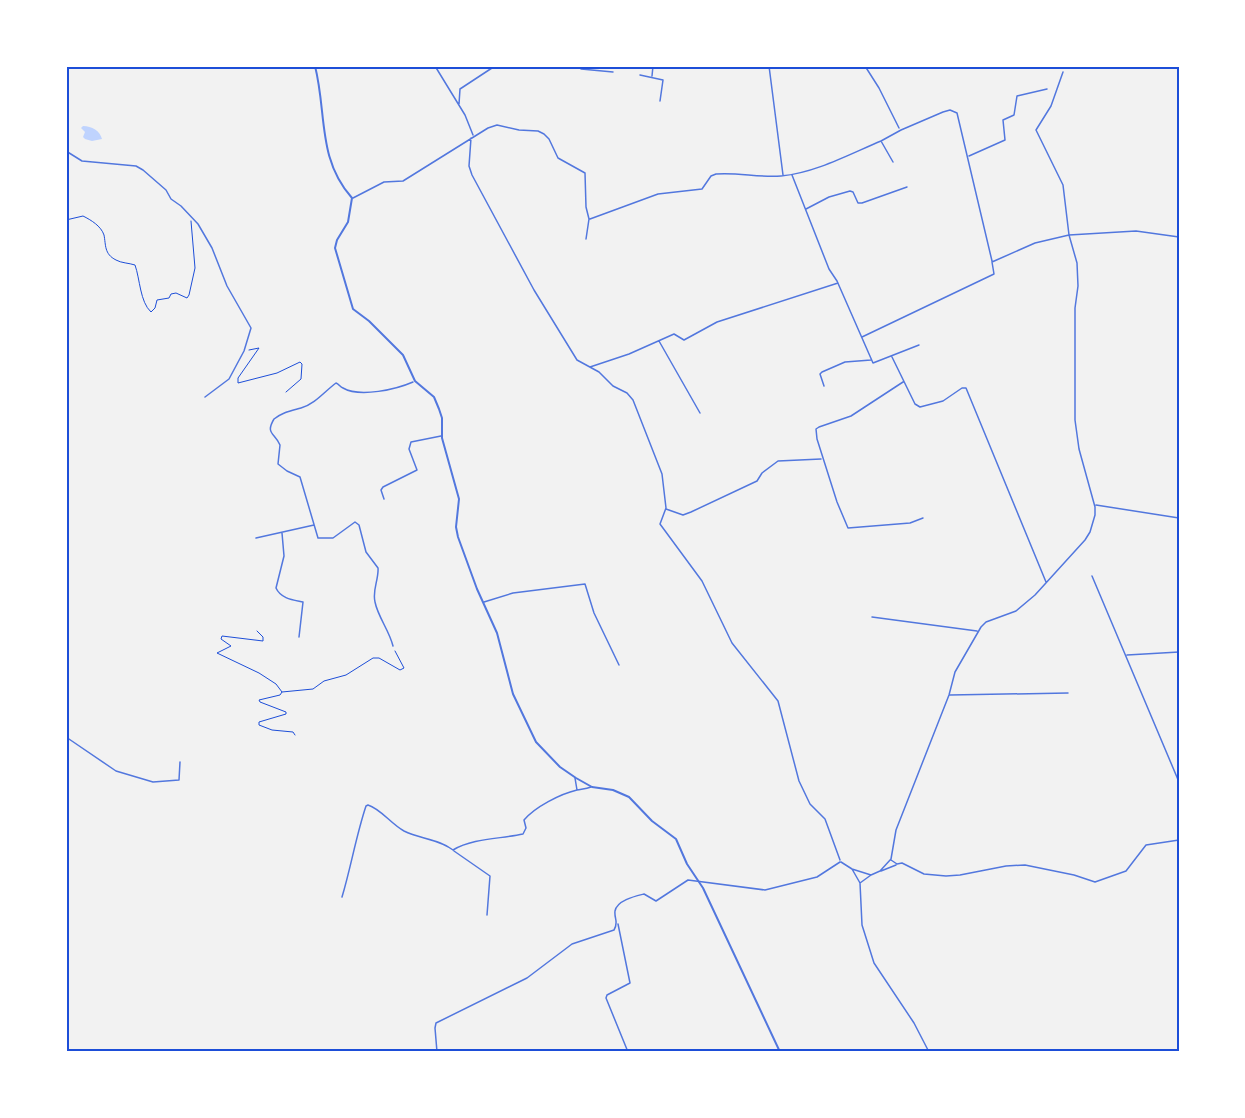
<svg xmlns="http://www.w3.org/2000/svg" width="1245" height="1118" font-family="Merriweather,serif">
	<rect width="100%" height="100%" fill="#f2f2f2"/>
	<!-- water -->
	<path fill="#bfd3fe" d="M 83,126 C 92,126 100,131 102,139 L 92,141 L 85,139 L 83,137 L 85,132 L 81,128 Z"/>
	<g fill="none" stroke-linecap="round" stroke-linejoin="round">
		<!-- path -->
		<path stroke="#1d4ed8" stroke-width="1" d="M 66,220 L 83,216 C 91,220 101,226 104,235 C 106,245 104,254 116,260 C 121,263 129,263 135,265 C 140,279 140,302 151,312 L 155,308 L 157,300 L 169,298 L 171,294 L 176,293 L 187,298 L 189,295 L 195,268 L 191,221
			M 249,350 L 259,348 L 238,378 L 238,383 L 277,373 L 300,362 L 302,364 L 301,379 L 286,392
			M 66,444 L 68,442
			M 257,631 L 263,637 L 263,641 L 222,636 L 221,639 L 231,646 L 217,653 L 259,673 L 276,684 L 282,692 L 280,695 L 259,700 L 260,702 L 286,712 L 286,714 L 259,722 L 259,725 L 272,730 L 293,732 L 295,735
			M 282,692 L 313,689 L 324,681 L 346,675 L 373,658 L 379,658 L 400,670 L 404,668 L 395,651"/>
		<!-- minor -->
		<path stroke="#5277de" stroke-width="1.5" d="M 435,66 L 465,115 L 473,135
			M 581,66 L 581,69 L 613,72
			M 769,66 L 783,175
			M 865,66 L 879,88 L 899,128
			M 640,75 L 663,80 L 660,101
			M 652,76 L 653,66
			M 459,104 L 460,89 L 495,66
			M 471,138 L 469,166 L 472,175 L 534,290 L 577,360 L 599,372 L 613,386 L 627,393 L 633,400 L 662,474 L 666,508 L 660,524 L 702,581 L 732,643 L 778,701 L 799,781 L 810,804 L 825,819 L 840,860
			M 66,151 L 82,161 L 136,166 L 143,170 L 166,190 L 171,199 L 181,206 L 198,224 L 212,248 L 227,286 L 251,328 L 244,351 L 229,379 L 205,397
			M 969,156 L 1005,140 L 1003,120 L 1014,115 L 1017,96 L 1047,89
			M 893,162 L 881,141 L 901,130 L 943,112 L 950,110 L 957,113 L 992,261
			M 792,175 L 829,269 L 837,281 L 873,363 L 919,345
			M 353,198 L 384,182 L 403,181 L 488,128 L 497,125 L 519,130 L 538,131 L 544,134 L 549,139 L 558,158 L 585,173 L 586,207 L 589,219 L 586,239
			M 806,209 L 829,197 L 850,191 L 853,192 L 858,203 L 862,203 L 907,187
			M 590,219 L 658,194 L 702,189 L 711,176 L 716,174 C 738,172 759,178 781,176 C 815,173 850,154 881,141
			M 862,337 L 994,274 L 992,262 L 1035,243 L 1069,235 L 1136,231 L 1179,237
			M 659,341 L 700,413
			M 892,357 L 915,404 L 920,407 L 943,401 L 962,388 L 966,388 L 1046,582
			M 590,367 L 629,354 L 674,334 L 684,340 L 717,322 L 838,283
			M 903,382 L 851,416 L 819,427 L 816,429 L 817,439 L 837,502 L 848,528 L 910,523 L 923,518
			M 824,386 L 820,374 L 822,372 L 845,362 L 871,360
			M 384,499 L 381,490 L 383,487 L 417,470 L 409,449 L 411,442 L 441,436
			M 1096,505 L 1179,518
			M 666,509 L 683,515 L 691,512 L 757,481 L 762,473 L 778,461 L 821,459
			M 282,533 L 284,556 L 276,588 C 281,599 294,600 303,602 L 299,637
			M 256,538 L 314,525
			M 1092,576 L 1179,782
			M 484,602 L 513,593 L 585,584 L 594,613 L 619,665
			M 872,617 L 977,631
			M 393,646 C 389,630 378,617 375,602 C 372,590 379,579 378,568 L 366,552 L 359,525 L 355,522 L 333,538 L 318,538 L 300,477 L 287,471 L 278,464 L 280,445 C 275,433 265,434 274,419 C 283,412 290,411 301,408 C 315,404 325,391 336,383 C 339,384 340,387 343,388 C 360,398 397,389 413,382
			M 1127,655 L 1179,652
			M 950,695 L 1068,693
			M 66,737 L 116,771 L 153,782 L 179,780 L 180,762
			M 575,778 L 577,790
			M 454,851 L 490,876 L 487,915
			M 891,860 L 897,864 L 902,863 L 924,874 L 946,876 L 960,875 L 1006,866 L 1025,865 L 1074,875 L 1095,882 L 1126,871 L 1146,845 L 1179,840
			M 841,862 L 852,869 L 871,875 L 880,871 L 891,859 L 896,830 L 949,695 L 955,672 L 981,627 L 986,622 L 1016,611 L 1035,595 L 1085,540 L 1090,532 L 1095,515 L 1095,507 L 1079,449 L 1075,420 L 1075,308 L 1078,286 L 1077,263 L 1069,235 L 1063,185 L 1036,130 L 1051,106 L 1063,72
			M 852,869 L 860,883 L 862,925 L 874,963 L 914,1023 L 929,1052
			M 881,871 L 896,865
			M 860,883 L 871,875
			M 342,897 C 351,867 356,836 366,806 L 368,805 C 381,809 391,824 404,831 C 420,839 439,839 453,850 C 473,838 501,839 523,834 L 526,828 L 524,820 C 535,807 560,794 577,790 C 582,789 586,789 591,787
			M 618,924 L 630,983 L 607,995 L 606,998 L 628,1052
			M 437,1052 L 435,1028 L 436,1023 L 527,978 L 572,944 L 614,930 C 619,922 614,919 615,911 C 617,900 636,896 644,894 L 656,901 L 688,880 L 765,890 L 817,877 L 840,862"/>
		<!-- tertiary -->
		<path stroke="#5277de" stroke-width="2" d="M 315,66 C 327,113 317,159 352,198 L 348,222 L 337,240 L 335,248 L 353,309 L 369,321 L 403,355 L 415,381 L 434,397 L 439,409 L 442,418 L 442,438 L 459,499 L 456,527 L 458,537 L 477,589 L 497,633 L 513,694 L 536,742 L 560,767 L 576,778 L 592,787 L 613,790 L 629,797 L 652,821 L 676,839 L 687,864 L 703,888 L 780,1052"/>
	</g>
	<!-- border -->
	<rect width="1245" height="1118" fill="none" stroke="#ffffff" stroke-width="135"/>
	<rect x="68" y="68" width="1110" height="982" fill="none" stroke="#1d4ed8" stroke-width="2"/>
</svg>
